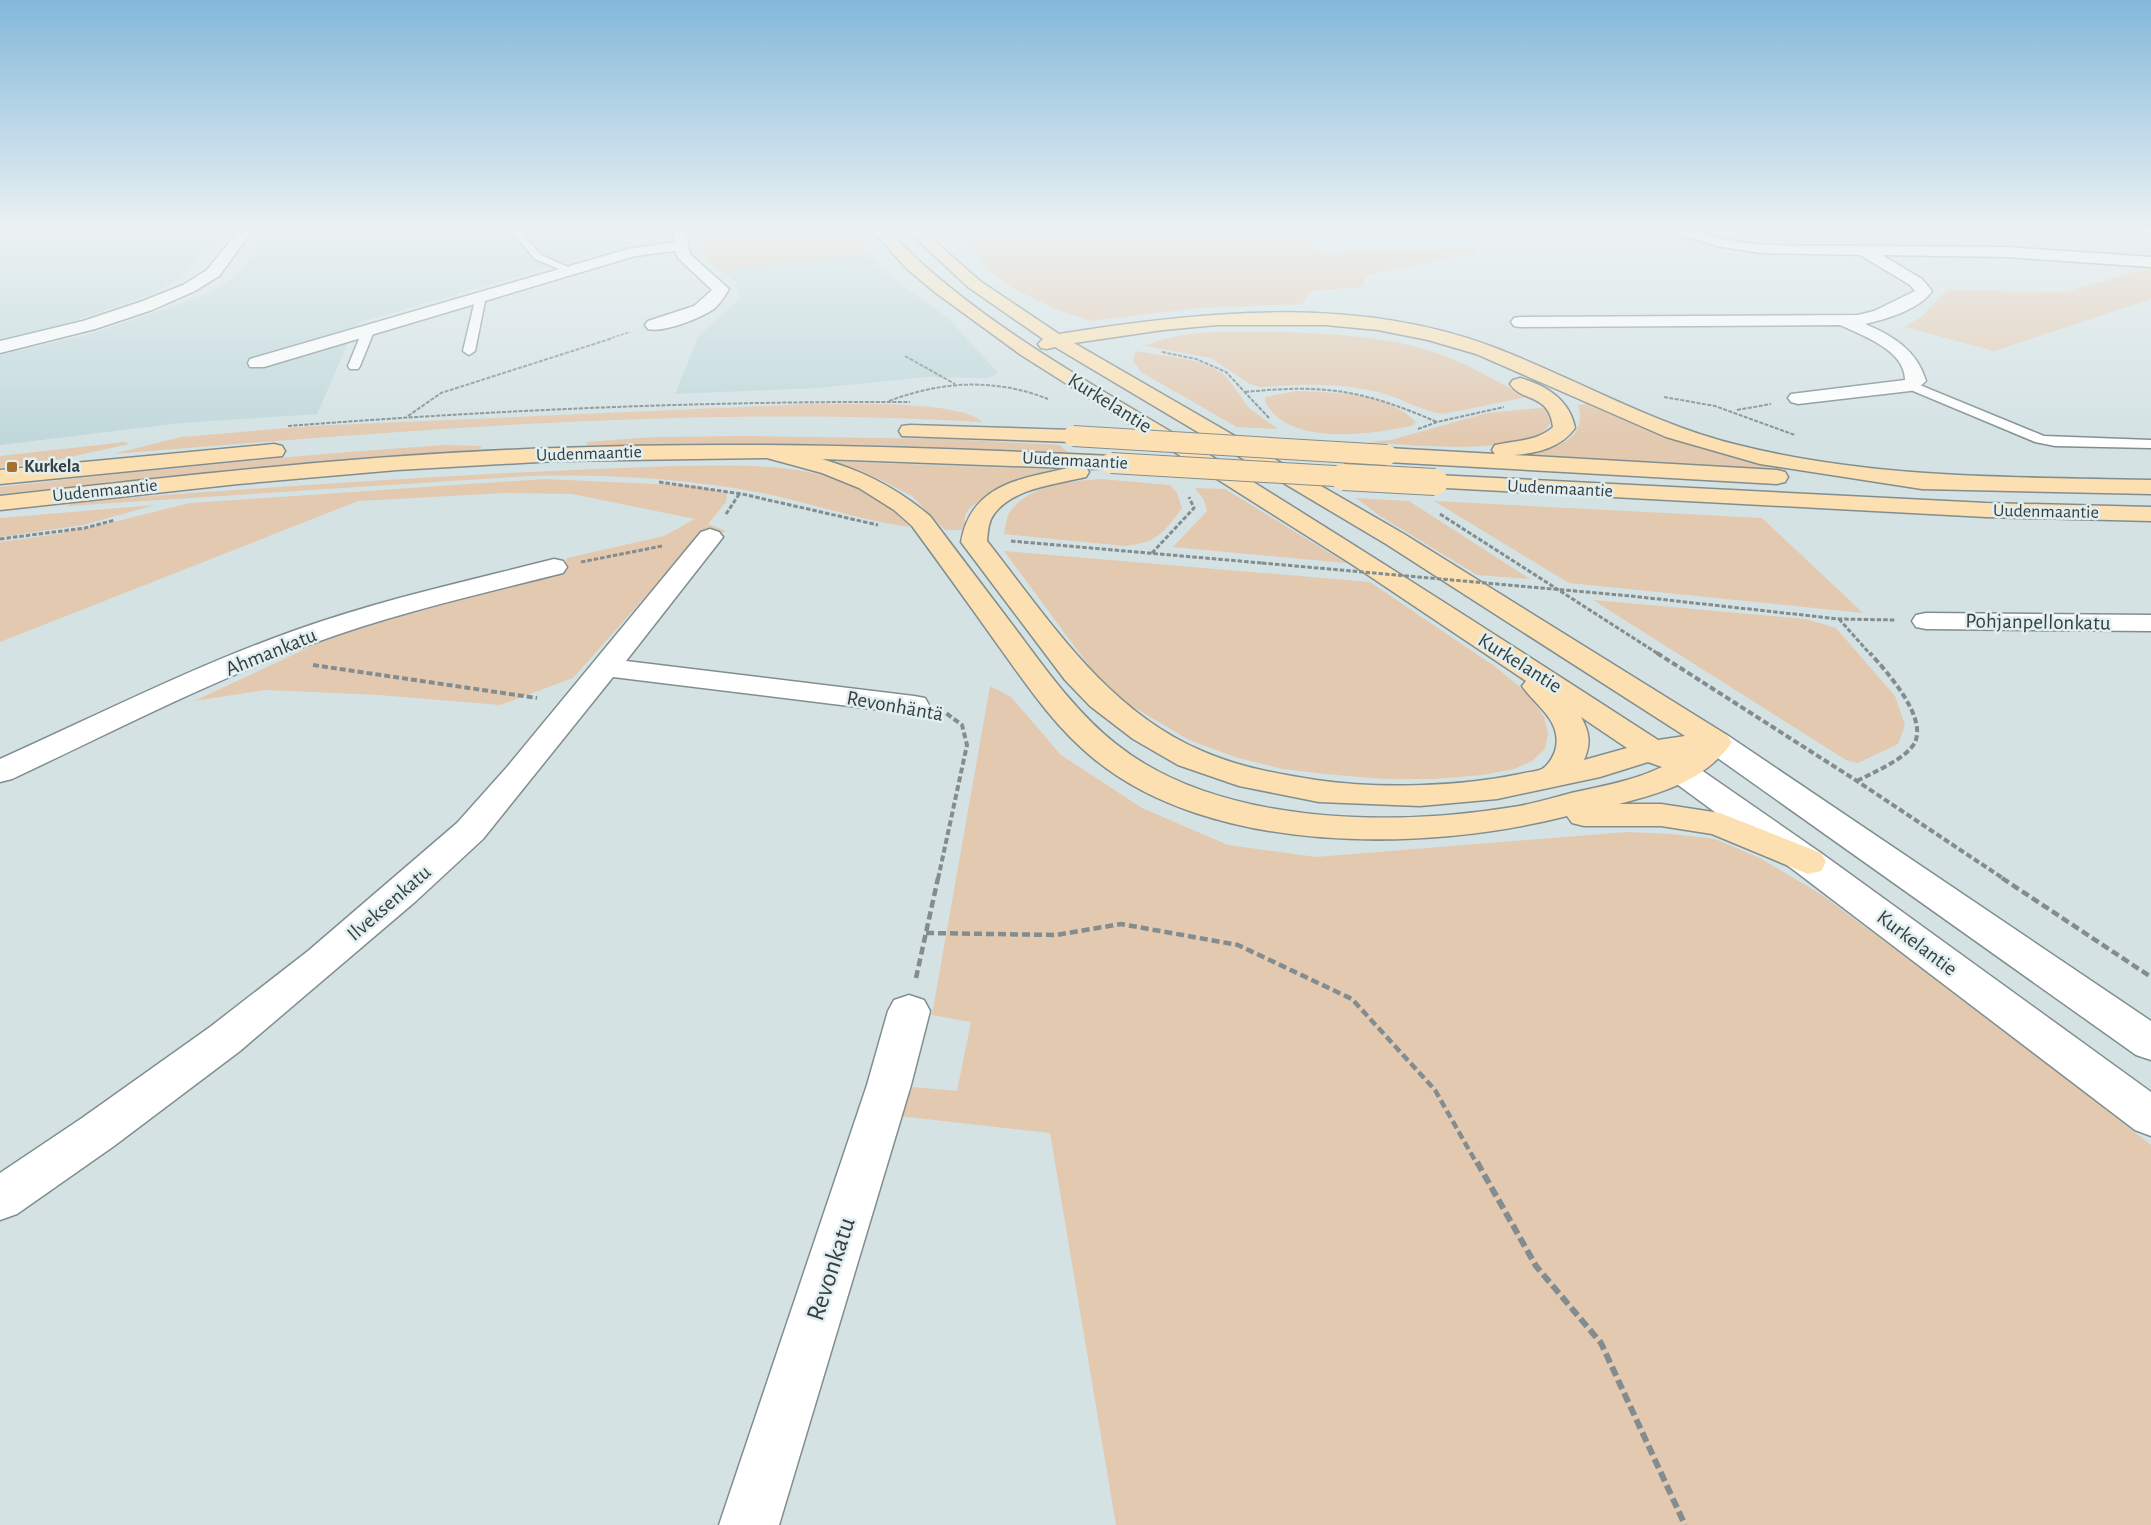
<svg xmlns="http://www.w3.org/2000/svg" width="2151" height="1525" font-family="'Alegreya Sans',sans-serif">
	<rect width="100%" height="100%" fill="#d4e2e4"/>
	<!-- built -->
	<path fill="#c0d8db" d="M 0,229 L 223,229 L 192,267 L 177,280 L 151,294 L 65,324 L 0,339 Z
		M 270,229 L 647,229 L 648,234 L 630,235 L 625,241 L 634,243 L 357,323 L 317,414 L 181,423 L 0,445 L 0,355 L 90,334 L 194,299 L 224,284 L 242,269 Z
		M 699,229 L 858,243 L 882,270 L 949,319 L 998,373 L 988,378 L 926,377 L 817,388 L 675,394 L 698,337 L 740,298 L 736,281 L 707,261 Z"/>
	<!-- green -->
	<path fill="#e3c9b0" d="M 699,229 L 852,229 L 858,243 L 868,254 L 721,270 L 707,261 Z
		M 961,229 L 1295,229 L 1322,253 L 1473,247 L 1475,256 L 1454,257 L 1368,275 L 1361,287 L 1311,291 L 1302,304 L 1199,308 L 1091,321 L 1058,310 L 1016,290 L 989,271 Z
		M 2151,267 L 2151,299 L 1994,351 L 1904,327 L 1921,317 L 1947,290 L 2066,292 Z
		M 1282,332 C 1335,334 1386,336 1437,353 C 1468,364 1498,382 1527,397 L 1443,414 C 1422,411 1405,400 1385,394 C 1344,382 1302,384 1260,387 L 1250,384 L 1211,358 L 1145,346 C 1186,327 1238,333 1282,332 Z
		M 1136,351 L 1186,359 L 1209,366 L 1226,376 L 1249,408 L 1278,429 L 1237,427 L 1141,372 L 1133,360 Z
		M 1297,391 C 1335,393 1387,392 1416,422 L 1412,426 C 1370,434 1290,447 1265,402 L 1265,397 Z
		M 1597,403 L 1667,436 L 1695,446 L 1790,470 L 1519,455 C 1549,449 1589,444 1578,405 Z
		M 809,404 C 842,404 962,400 982,422 C 693,405 401,431 113,454 L 181,437 L 311,426 Z
		M 1550,407 C 1571,463 1396,444 1369,442 L 1391,440 L 1487,413 Z
		M 746,436 L 945,439 L 1060,445 L 1069,454 L 879,447 L 588,445 L 586,442 L 654,437 Z
		M 125,442 L 129,444 L 57,460 L 0,468 L 0,456 Z
		M 444,445 L 482,446 L 480,449 L 116,481 L 0,495 L 0,487 C 148,470 296,455 444,445 Z
		M 824,461 L 1068,470 C 1044,476 974,491 965,516 C 964,519 965,526 965,530 L 945,530 L 912,496 L 881,480 Z
		M 671,466 C 753,466 851,457 909,527 C 859,520 811,503 762,493 C 684,478 608,474 529,476 L 67,506 L 71,502 C 271,487 470,473 671,466 Z
		M 545,479 L 698,486 L 727,494 L 726,502 L 708,524 L 726,531 L 685,552 L 573,678 L 500,705 L 379,695 L 265,690 L 194,701 L 353,627 L 561,574 L 567,558 L 664,536 L 695,519 L 572,494 L 505,493 L 358,501 L 0,642 L 0,542 L 51,535 L 98,526 L 190,503 Z
		M 1101,479 L 1170,485 L 1177,493 L 1182,508 C 1164,533 1156,543 1125,546 L 1004,534 C 1006,525 1006,515 1013,508 C 1033,484 1073,481 1101,479 Z
		M 1195,488 L 1225,489 L 1346,563 L 1173,547 L 1207,511 L 1204,500 Z
		M 1356,498 L 1409,501 L 1530,579 L 1477,575 L 1380,516 Z
		M 1434,501 L 1762,518 L 1863,613 L 1569,583 Z
		M 155,505 L 83,525 L 0,537 L 0,518 Z
		M 1004,551 L 1370,582 L 1497,668 L 1531,696 L 1544,717 L 1548,733 L 1545,749 L 1532,761 L 1514,769 L 1482,775 L 1434,779 L 1384,779 L 1325,774 L 1283,769 L 1238,758 L 1189,740 L 1125,702 L 1104,686 Z
		M 1593,600 L 1806,619 L 1836,628 L 1895,696 L 1905,725 L 1898,744 L 1858,763 L 1846,760 Z
		M 990,686 L 1011,697 L 1061,755 L 1142,808 L 1228,845 L 1316,857 L 1627,832 L 1672,834 L 1715,839 L 1760,858 L 1822,895 L 2004,1030 L 2151,1145 L 2151,1525 L 1116,1525 L 1050,1133 L 899,1116 L 913,1087 L 957,1091 L 971,1022 L 932,1015 Z"/>
	<g fill="none" stroke-linecap="round" stroke-linejoin="round">
		<defs>
			<path id="service" d="M 509,229 L 518,229 L 541,255 L 575,270 L 566,272 L 535,259 Z
				M 481,293 L 486,296 L 475,351 L 469,355 L 463,351 L 476,296 Z
				M 369,326 L 375,329 L 360,366 L 358,369 L 350,369 L 348,366 L 363,329 Z
				M 1910,381 L 2044,436 L 2151,440 L 2151,448 L 2055,446 L 2035,442 L 1906,388 L 1904,385 L 1906,382 Z"/>
			<path id="minor" d="M 240,229 L 254,229 L 219,276 L 195,291 L 152,310 L 95,329 L 0,353 L 0,341 L 83,321 L 140,302 L 183,285 L 207,270 Z
				M 672,229 L 686,229 L 690,254 L 729,289 C 725,296 721,302 715,308 C 702,318 663,333 648,329 L 645,325 L 648,321 L 694,306 L 712,290 L 678,258 L 675,251 L 635,256 L 264,367 L 250,367 L 248,363 L 250,359 L 628,249 L 674,242 Z
				M 1666,229 L 1688,229 L 1723,239 L 1761,245 L 2007,247 L 2151,257 L 2151,267 L 2007,257 L 1882,255 L 1922,279 L 1932,291 C 1919,310 1886,319 1865,324 C 1893,336 1917,350 1926,381 L 1917,389 L 1910,391 L 1798,404 L 1791,402 L 1788,398 L 1791,394 L 1905,380 C 1905,350 1863,336 1840,325 L 1520,327 L 1514,326 L 1511,322 L 1514,318 L 1520,317 L 1858,315 L 1874,311 L 1915,291 L 1910,285 L 1860,255 L 1761,253 L 1722,247 L 1668,232 Z
				M 710,529 L 719,532 L 723,537 L 626,661 L 914,696 L 925,698 L 929,705 L 925,712 L 914,714 L 613,677 L 483,839 L 416,901 L 240,1051 L 114,1146 L 17,1214 L 0,1220 L 0,1173 L 82,1118 L 210,1027 L 308,951 L 457,823 L 507,767 L 701,532 Z
				M 554,559 L 563,561 L 567,567 L 563,573 C 480,594 395,613 314,643 C 210,681 112,732 12,779 L 0,782 L 0,759 C 98,715 194,666 296,630 C 380,600 467,581 554,559 Z
				M 1926,613 L 2151,615 L 2151,631 L 1926,629 L 1916,627 L 1912,621 L 1916,615 Z
				M 909,995 L 924,1000 L 930,1011 L 911,1085 L 779,1525 L 719,1525 L 867,1085 L 888,1011 L 894,1000 Z"/>
			<path id="tertiary" d="M 1716,732 L 1727,735 L 2151,1021 L 2151,1060 L 2136,1055 L 1705,749 L 1700,742 L 1705,735 Z
				M 1682,762 L 1694,765 L 1821,853 L 2151,1092 L 2151,1136 L 2135,1130 L 1795,871 L 1670,779 L 1665,772 L 1670,765 Z"/>
			<path id="secondary" d="M 871,229 L 886,229 C 980,327 1106,391 1221,462 C 1368,553 1513,646 1658,740 L 1685,736 L 1386,544 L 1055,347 L 1047,349 L 1041,348 L 1038,344 L 1043,339 L 968,287 L 906,229 L 921,229 L 980,281 L 1059,334 C 1201,311 1355,295 1493,347 C 1575,378 1652,424 1738,445 C 1873,479 2013,477 2151,480 L 2151,494 L 1922,489 L 1760,464 L 1666,437 L 1476,354 L 1428,340 L 1378,330 L 1325,325 L 1217,325 L 1163,330 L 1074,343 L 1404,534 L 1727,735 L 1732,742 C 1706,780 1662,793 1619,804 L 1661,804 L 1720,813 L 1821,853 L 1826,862 L 1821,871 L 1808,874 L 1712,834 L 1661,826 L 1584,826 L 1572,823 L 1567,816 C 1426,852 1211,856 1093,758 C 1055,727 1028,687 1000,648 C 971,607 942,567 912,526 L 894,510 L 859,488 L 822,473 L 767,458 L 556,461 L 397,470 L 238,484 L 0,510 L 0,496 C 185,475 371,454 557,448 C 742,441 926,447 1111,456 L 1119,458 L 1122,463 L 1119,468 L 1087,469 L 1089,472 L 1086,477 C 1057,484 1013,488 994,514 C 988,522 988,532 987,541 C 1049,620 1106,710 1202,751 C 1238,767 1278,774 1316,780 C 1379,789 1458,787 1520,774 C 1526,772 1536,772 1542,769 C 1549,765 1555,754 1556,747 C 1561,720 1535,705 1522,686 L 1526,681 L 1353,565 L 1021,355 L 936,293 L 907,269 ZM 822,459 L 1068,468 C 1020,479 971,484 961,542 L 1065,680 L 1090,706 L 1133,739 L 1178,765 L 1239,786 L 1319,802 L 1420,806 L 1497,799 L 1600,777 L 1648,762 L 1662,767 C 1633,781 1602,786 1571,793 C 1552,798 1533,804 1513,807 C 1391,827 1217,825 1116,744 C 1078,714 1049,674 1020,635 C 990,595 960,556 930,516 C 897,488 863,471 822,459 ZM 1581,717 L 1627,748 L 1584,760 C 1591,744 1590,733 1581,717 Z
				M 1520,378 C 1546,385 1570,400 1575,428 C 1561,448 1537,453 1514,455 L 1777,470 L 1785,472 L 1788,477 L 1785,482 L 1777,484 L 1387,462 L 1379,460 L 1376,455 L 1379,450 L 1387,448 L 1495,454 L 1492,450 L 1495,445 C 1516,440 1536,442 1553,427 C 1549,393 1523,403 1510,384 L 1513,380 Z
				M 910,425 L 1073,430 L 1081,431 L 1084,436 L 1081,441 L 1073,442 L 902,436 L 899,431 L 902,426 Z
				M 274,444 L 282,446 L 285,451 L 282,456 L 0,484 L 0,470 Z
				M 1435,475 L 1986,503 L 2151,507 L 2151,521 L 1986,517 L 1427,487 L 1423,482 L 1427,477 Z"/>
		</defs>
		<!-- service casing -->
		<use href="#service" stroke="#818e90" stroke-width="3"/>
		<!-- minor casing -->
		<use href="#minor" stroke="#818e90" stroke-width="3"/>
		<!-- tertiary casing -->
		<use href="#tertiary" stroke="#818e90" stroke-width="3"/>
		<!-- secondary casing -->
		<use href="#secondary" stroke="#818e90" stroke-width="3"/>
		<!-- path-far5 -->
		<path stroke="#838c8e" stroke-width="1.5" stroke-dasharray="3 1.5" stroke-linecap="butt" d="M 608,339 L 630,332"/>
		<!-- path-far4 -->
		<path stroke="#838c8e" stroke-width="2" stroke-dasharray="4 1.5" stroke-linecap="butt" d="M 1162,352 L 1196,359 L 1226,372 L 1269,418
			M 905,356 L 955,384
			M 1245,392 C 1325,384 1363,390 1437,422
			M 1664,397 L 1715,406 L 1795,435
			M 889,401 C 942,381 995,378 1048,399
			M 1737,410 L 1771,404
			M 408,416 L 441,393 L 613,338
			M 288,426 C 495,410 703,401 910,402
			M 1418,429 L 1437,422 L 1504,407"/>
		<!-- path-far3 -->
		<path stroke="#838c8e" stroke-width="3" stroke-dasharray="4.5 2" stroke-linecap="butt" d="M 659,482 L 742,494 L 878,525
			M 726,514 L 740,493
			M 1440,514 L 1660,655
			M 0,539 L 85,528 L 115,520
			M 1011,541 L 1262,563
			M 1152,553 L 1194,508 L 1189,497
			M 581,562 L 662,546
			M 1631,596 L 1839,619 L 1896,620
			M 1839,619 L 1871,655"/>
		<!-- path-far2 -->
		<path stroke="#838c8e" stroke-width="4" stroke-dasharray="6 3" stroke-linecap="butt" d="M 1657,653 L 1857,781 L 2004,879
			M 313,665 L 537,698
			M 1857,781 C 1872,773 1908,758 1915,742 C 1927,716 1886,671 1870,653
			M 938,879 L 967,745 L 962,725 L 946,713"/>
		<!-- path-far1 -->
		<path stroke="#838c8e" stroke-width="4.5" stroke-dasharray="8 4" stroke-linecap="butt" d="M 2002,878 L 2151,977
			M 926,933 L 1056,935 L 1121,924 L 1238,945 L 1352,999 L 1435,1090 L 1477,1164
			M 916,978 L 938,878"/>
		<!-- path -->
		<path stroke="#838c8e" stroke-width="6" stroke-dasharray="10 4.5" stroke-linecap="butt" d="M 1477,1162 L 1536,1266 L 1601,1343 L 1685,1525"/>
		<!-- service -->
		<use href="#service" fill="#fff" fill-rule="evenodd"/>
		<!-- minor -->
		<use href="#minor" fill="#fff" fill-rule="evenodd"/>
		<!-- tertiary -->
		<use href="#tertiary" fill="#fff" fill-rule="evenodd"/>
		<!-- secondary -->
		<use href="#secondary" fill="#fde0b2" fill-rule="evenodd"/>
		<defs>
			<path id="secondary-bridge-far1" d="M 1073,436 L 1387,455
				M 1111,463 L 1369,478"/>
			<path id="secondary-bridge" d="M 1343,477 L 1435,482"/>
		</defs>
		<!-- secondary-bridge-far1 casing -->
		<use href="#secondary-bridge-far1" stroke="#818e90" stroke-width="22" stroke-linecap="butt"/>
		<!-- secondary-bridge casing -->
		<use href="#secondary-bridge" stroke="#818e90" stroke-width="28" stroke-linecap="butt"/>
		<!-- path-bridge -->
		<path stroke="#838c8e" stroke-width="3" stroke-dasharray="4.5 2" stroke-linecap="butt" d="M 1262,563 L 1631,596"/>
		<!-- secondary-bridge-far1 -->
		<use href="#secondary-bridge-far1" stroke="#fde0b2" stroke-width="20"/>
		<!-- secondary-bridge -->
		<use href="#secondary-bridge" stroke="#fde0b2" stroke-width="26"/>
	</g>
	<!-- sky -->
	<linearGradient id="sky" x2="0" y2="1"><stop stop-color="#83b8da"/><stop offset="0.52" stop-color="#ecf2f3"/><stop offset="1" stop-color="#ecf2f3" stop-opacity="0"/></linearGradient>
	<rect width="2151" height="442" fill="url(#sky)"/>
	<!-- markers -->
	<rect fill="#a76f2c" stroke="#e1eff1" stroke-width="2" x="6" y="461" width="12" height="12" rx="3"/>
	<g text-anchor="middle" dominant-baseline="central" stroke-width="5" stroke-linejoin="round" paint-order="stroke">
		<!-- far-street labels -->
		<g font-size="18" fill="#383e3f" stroke="#e1eff1">
			<text transform="translate(589 454) rotate(-2)">Uudenmaantie</text>
			<text transform="translate(1075 461) rotate(3)">Uudenmaantie</text>
			<text transform="translate(1560 489) rotate(3)">Uudenmaantie</text>
			<text transform="translate(105 491) rotate(-6)">Uudenmaantie</text>
			<text transform="translate(2046 512) rotate(1)">Uudenmaantie</text>
		</g>
		<!-- far-poi labels -->
		<g font-size="18" font-weight="bold" fill="#383e3f" stroke="#e1eff1" text-anchor="start">
			<text x="24" y="467">Kurkela</text>
		</g>
		<!-- street labels -->
		<g font-size="21" fill="#383e3f" stroke="#e1eff1">
			<text transform="translate(1110 403) rotate(32)">Kurkelantie</text>
			<text transform="translate(2038 622) rotate(1)">Pohjanpellonkatu</text>
			<text transform="translate(271 652) rotate(-22)">Ahmankatu</text>
			<text transform="translate(1520 663) rotate(32)">Kurkelantie</text>
			<text transform="translate(895 706) rotate(10)">Revonhäntä</text>
			<text transform="translate(389 903) rotate(-41)">Ilveksenkatu</text>
			<text transform="translate(1917 943) rotate(37)">Kurkelantie</text>
		</g>
		<!-- near-street labels -->
		<g font-size="26" fill="#383e3f" stroke="#e1eff1">
			<text transform="translate(831 1269) rotate(-72)">Revonkatu</text>
		</g>
	</g>
</svg>
